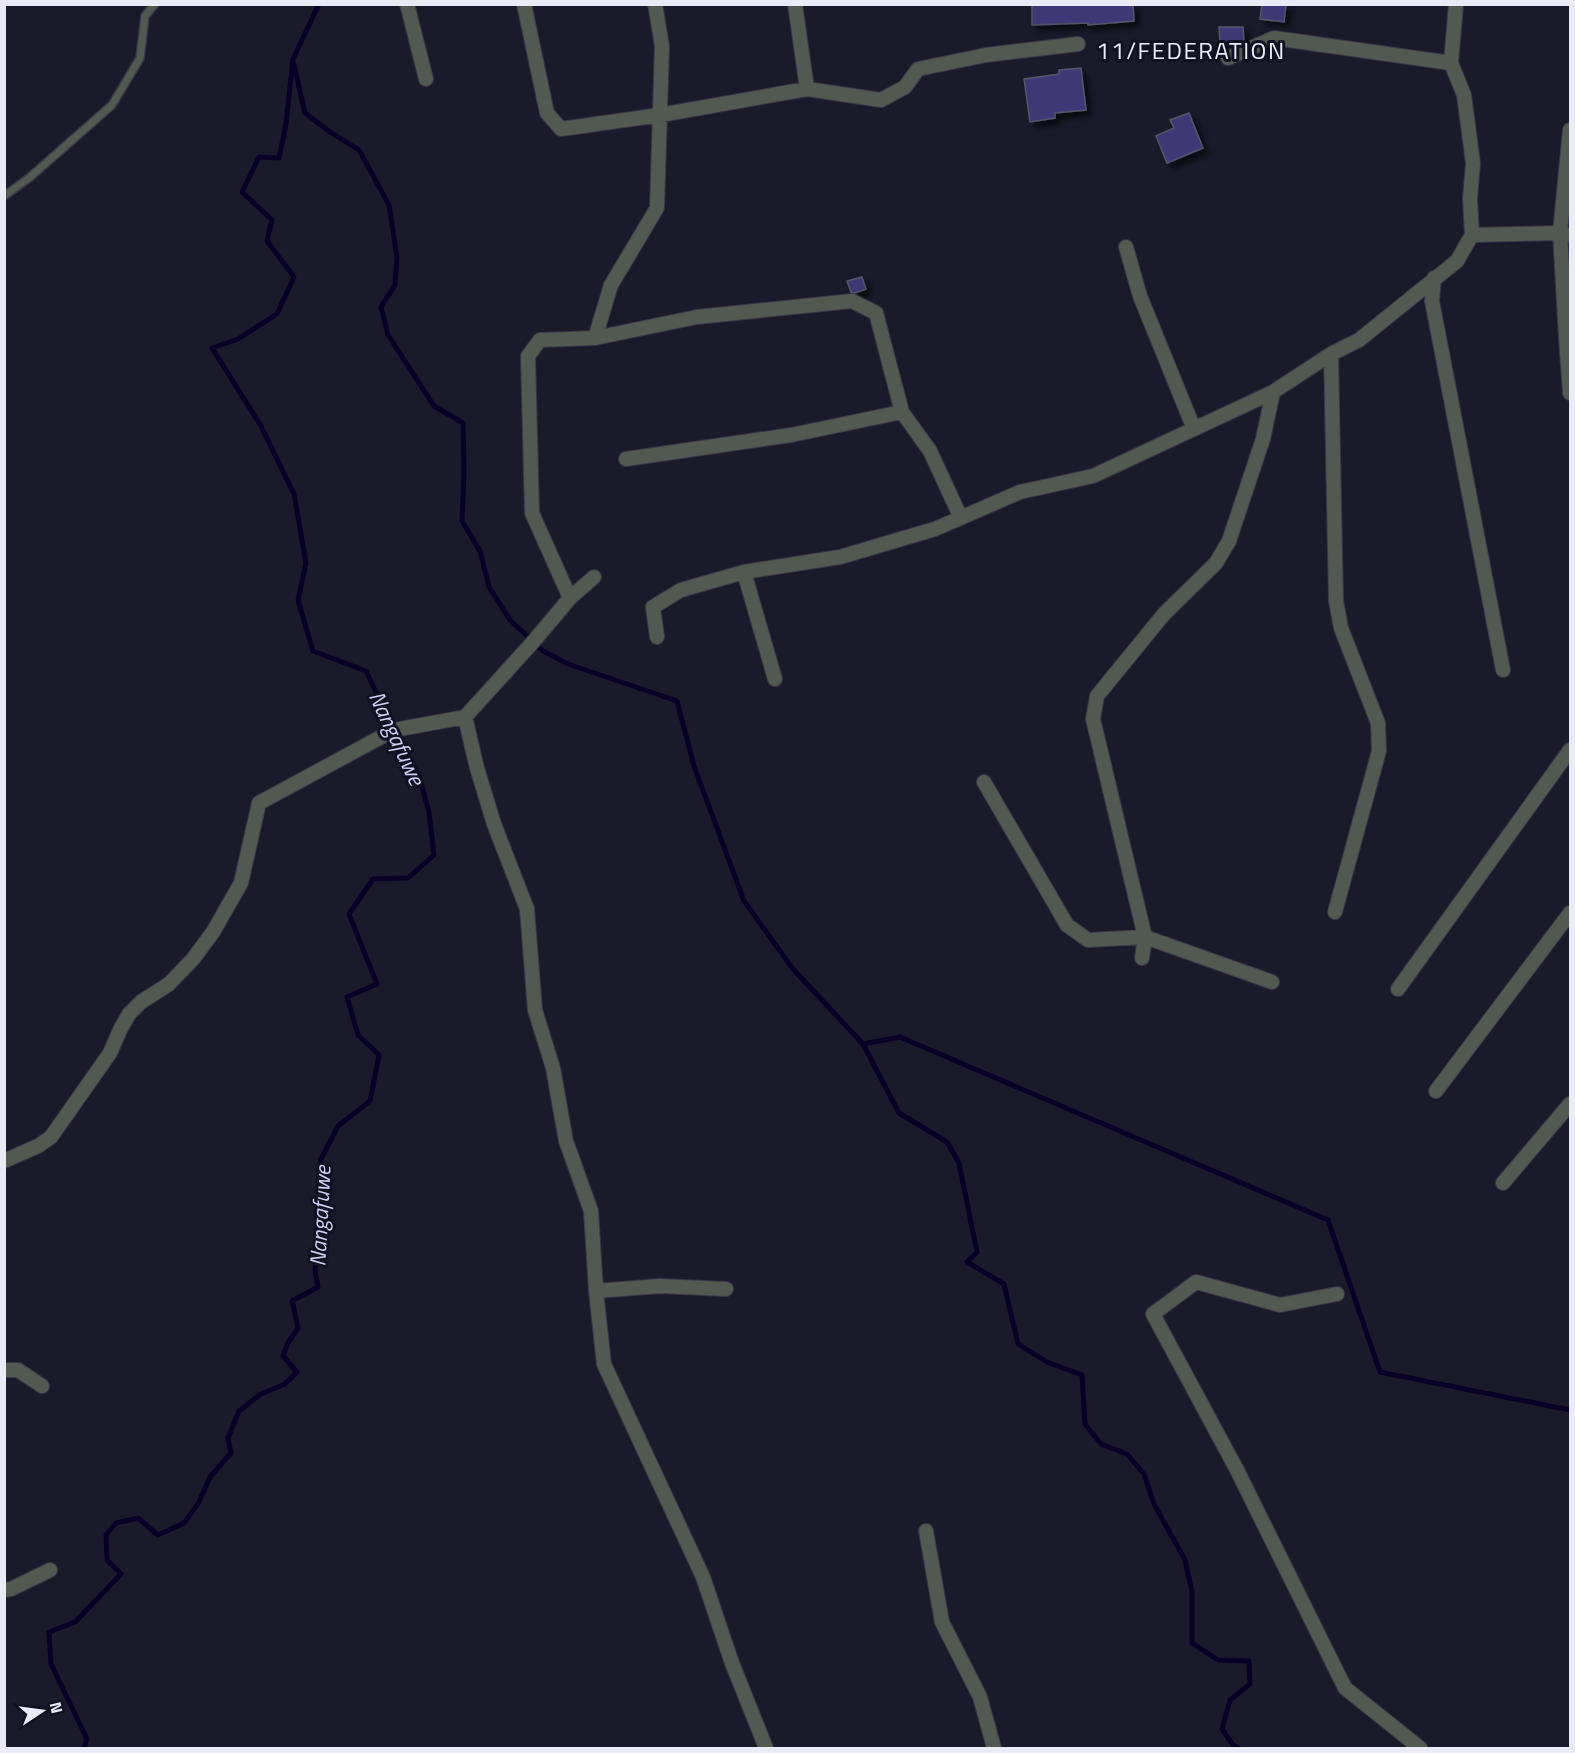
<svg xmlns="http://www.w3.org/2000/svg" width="1575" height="1753" font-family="'Titillium Web',sans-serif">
	<defs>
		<filter id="shadow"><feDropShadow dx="5.5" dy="5.5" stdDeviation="3" flood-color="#0009"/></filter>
	</defs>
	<rect width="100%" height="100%" fill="#1b1a2b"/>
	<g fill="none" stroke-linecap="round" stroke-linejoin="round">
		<!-- stream -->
		<path stroke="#090027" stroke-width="5" d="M 294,65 L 305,113 L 330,132 L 359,150 L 389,205 L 397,258 L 395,285 L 381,307 L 388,335 L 434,406 L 463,423 L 464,471 L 462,521 L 480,551 L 489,587 L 510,620 L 543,651 L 568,664 L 677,701 L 694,766 L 744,901 L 793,969 L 863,1044 L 899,1113 L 947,1142 L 959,1163 L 977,1252 L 967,1262 L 1004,1284 L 1018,1344 L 1047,1362 L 1082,1375 L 1085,1424 L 1101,1444 L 1127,1454 L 1144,1474 L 1154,1504 L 1185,1560 L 1192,1592 L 1192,1643 L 1218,1660 L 1249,1661 L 1250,1684 L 1230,1700 L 1222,1729 L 1233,1745 L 1238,1748
			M 863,1044 L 900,1037 L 1328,1220 L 1380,1372 L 1570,1410
			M 84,1748 L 87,1739 L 51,1664 L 49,1632 L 75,1622 L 121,1574 L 107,1560 L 106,1535 L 116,1523 L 138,1518 L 158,1535 L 184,1523 L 199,1502 L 210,1477 L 231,1453 L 228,1438 L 239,1411 L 261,1394 L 285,1384 L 297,1372 L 283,1356 L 288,1343 L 298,1328 L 292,1301 L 318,1287 L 315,1271 L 319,1208 L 320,1161 L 338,1126 L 370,1101 L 379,1055 L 358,1035 L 347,997 L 377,984 L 349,914 L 373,879 L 408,878 L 434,855 L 429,812 L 419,776 L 394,730 L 366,671 L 313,651 L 298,600 L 306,563 L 294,494 L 261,426 L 212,348 L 238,339 L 277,314 L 294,277 L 267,241 L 272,220 L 242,192 L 259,157 L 279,158 L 286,124 L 293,59 L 319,4"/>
	</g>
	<!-- building -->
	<path fill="#413976" stroke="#555569" stroke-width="1.5" filter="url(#shadow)" d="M 1032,4 L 1133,4 L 1134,21 L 1088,25 L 1088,23 L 1032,25 Z
		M 1262,4 L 1286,4 L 1284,22 L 1260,19 Z
		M 1219,27 L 1243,27 L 1244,41 L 1237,44 L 1220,44 Z
		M 1081,68 L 1086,110 L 1055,113 L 1055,118 L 1030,122 L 1024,79 L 1059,74 L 1059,70 Z
		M 1189,113 L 1203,148 L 1167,163 L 1156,136 L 1174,128 L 1170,120 Z
		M 862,277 L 866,289 L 855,293 L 851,292 L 847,281 Z"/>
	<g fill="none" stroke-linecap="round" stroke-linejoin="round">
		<defs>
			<path id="lane" d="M 4,196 L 29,178 L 112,105 L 140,58 L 145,16 L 155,4"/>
			<path id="street" d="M 407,4 L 426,79
				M 524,4 L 547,113 L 561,129 L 660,115 L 807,89 L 881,100 L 905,87 L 918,69 L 986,55 L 1078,44
				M 795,4 L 807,89
				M 1228,58 L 1274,38 L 1451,63
				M 1570,130 L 1560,233 L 1570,235
				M 1472,235 L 1560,233 L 1566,338 L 1570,393
				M 1126,247 L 1140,296 L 1194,429
				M 1434,278 L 1432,301 L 1503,670
				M 595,338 L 611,285 L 657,208 L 662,46 L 655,4
				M 1331,354 L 1336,601 L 1341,628 L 1378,723 L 1379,751 L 1335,912
				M 626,459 L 791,435 L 902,412
				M 594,577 L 570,598 L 533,642 L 465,717 L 477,768 L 494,824 L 527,909 L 535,1010 L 553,1068 L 566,1141 L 591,1211 L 596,1291 L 604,1364 L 703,1577 L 732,1663 L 766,1748
				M 570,598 L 532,513 L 528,356 L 540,340 L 595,338 L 697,317 L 852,301 L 876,313 L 902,412 L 930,451 L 961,518
				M 657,637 L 653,607 L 681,590 L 744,572
				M 775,679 L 744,572 L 840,557 L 935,529 L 1020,492 L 1093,476 L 1273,392
				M 984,782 L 1067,925 L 1088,940 L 1145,937 L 1272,982
				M 1142,958 L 1145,937 L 1093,719 L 1097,696 L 1164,614 L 1216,563 L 1229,541 L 1263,439 L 1273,392 L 1331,354 L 1359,340 L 1457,261 L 1472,235 L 1470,199 L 1473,163 L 1464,95 L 1451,63 L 1456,4
				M 1398,989 L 1570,750
				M 1436,1091 L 1570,913
				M 4,1161 L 38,1146 L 51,1137 L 110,1053 L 120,1030 L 129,1014 L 141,1002 L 169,984 L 193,959 L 213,932 L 241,883 L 259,803 L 394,730 L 465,717
				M 1503,1183 L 1570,1104
				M 596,1291 L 660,1286 L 726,1289
				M 1337,1294 L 1280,1305 L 1196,1282 L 1153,1314 L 1237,1470 L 1345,1688 L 1420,1748
				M 4,1370 L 18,1370 L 42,1386
				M 926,1531 L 942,1622 L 980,1697 L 994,1748
				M 4,1590 L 11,1589 L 50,1570"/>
		</defs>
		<!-- lane casing -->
		<use href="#lane" stroke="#383748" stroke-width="10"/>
		<!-- street casing -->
		<use href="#street" stroke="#383748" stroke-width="16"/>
		<!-- lane -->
		<use href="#lane" stroke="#515951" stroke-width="7"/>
		<!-- street -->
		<use href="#street" stroke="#515951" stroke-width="14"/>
	</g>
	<g text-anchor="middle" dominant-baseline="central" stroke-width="6" stroke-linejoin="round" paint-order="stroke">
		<!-- water labels -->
		<g font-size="22" font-style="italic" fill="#d1d1f6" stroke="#121121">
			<text transform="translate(397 738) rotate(65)">Nangafuwe</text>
			<text transform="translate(320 1216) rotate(-87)">Nangafuwe</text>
		</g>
		<!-- quarter labels -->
		<g font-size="24" letter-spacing="1.5" fill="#ebebf8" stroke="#121121">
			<text x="1191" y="50">11/FEDERATION</text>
		</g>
	</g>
	<!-- border -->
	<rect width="1575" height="1753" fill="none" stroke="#ebebf8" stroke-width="12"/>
	<!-- north arrow -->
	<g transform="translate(42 1711) rotate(77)" stroke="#121121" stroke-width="4.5" paint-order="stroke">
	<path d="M0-4.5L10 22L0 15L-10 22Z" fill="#ebebf8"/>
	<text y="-9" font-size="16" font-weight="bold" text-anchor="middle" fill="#ebebf8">N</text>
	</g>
</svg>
